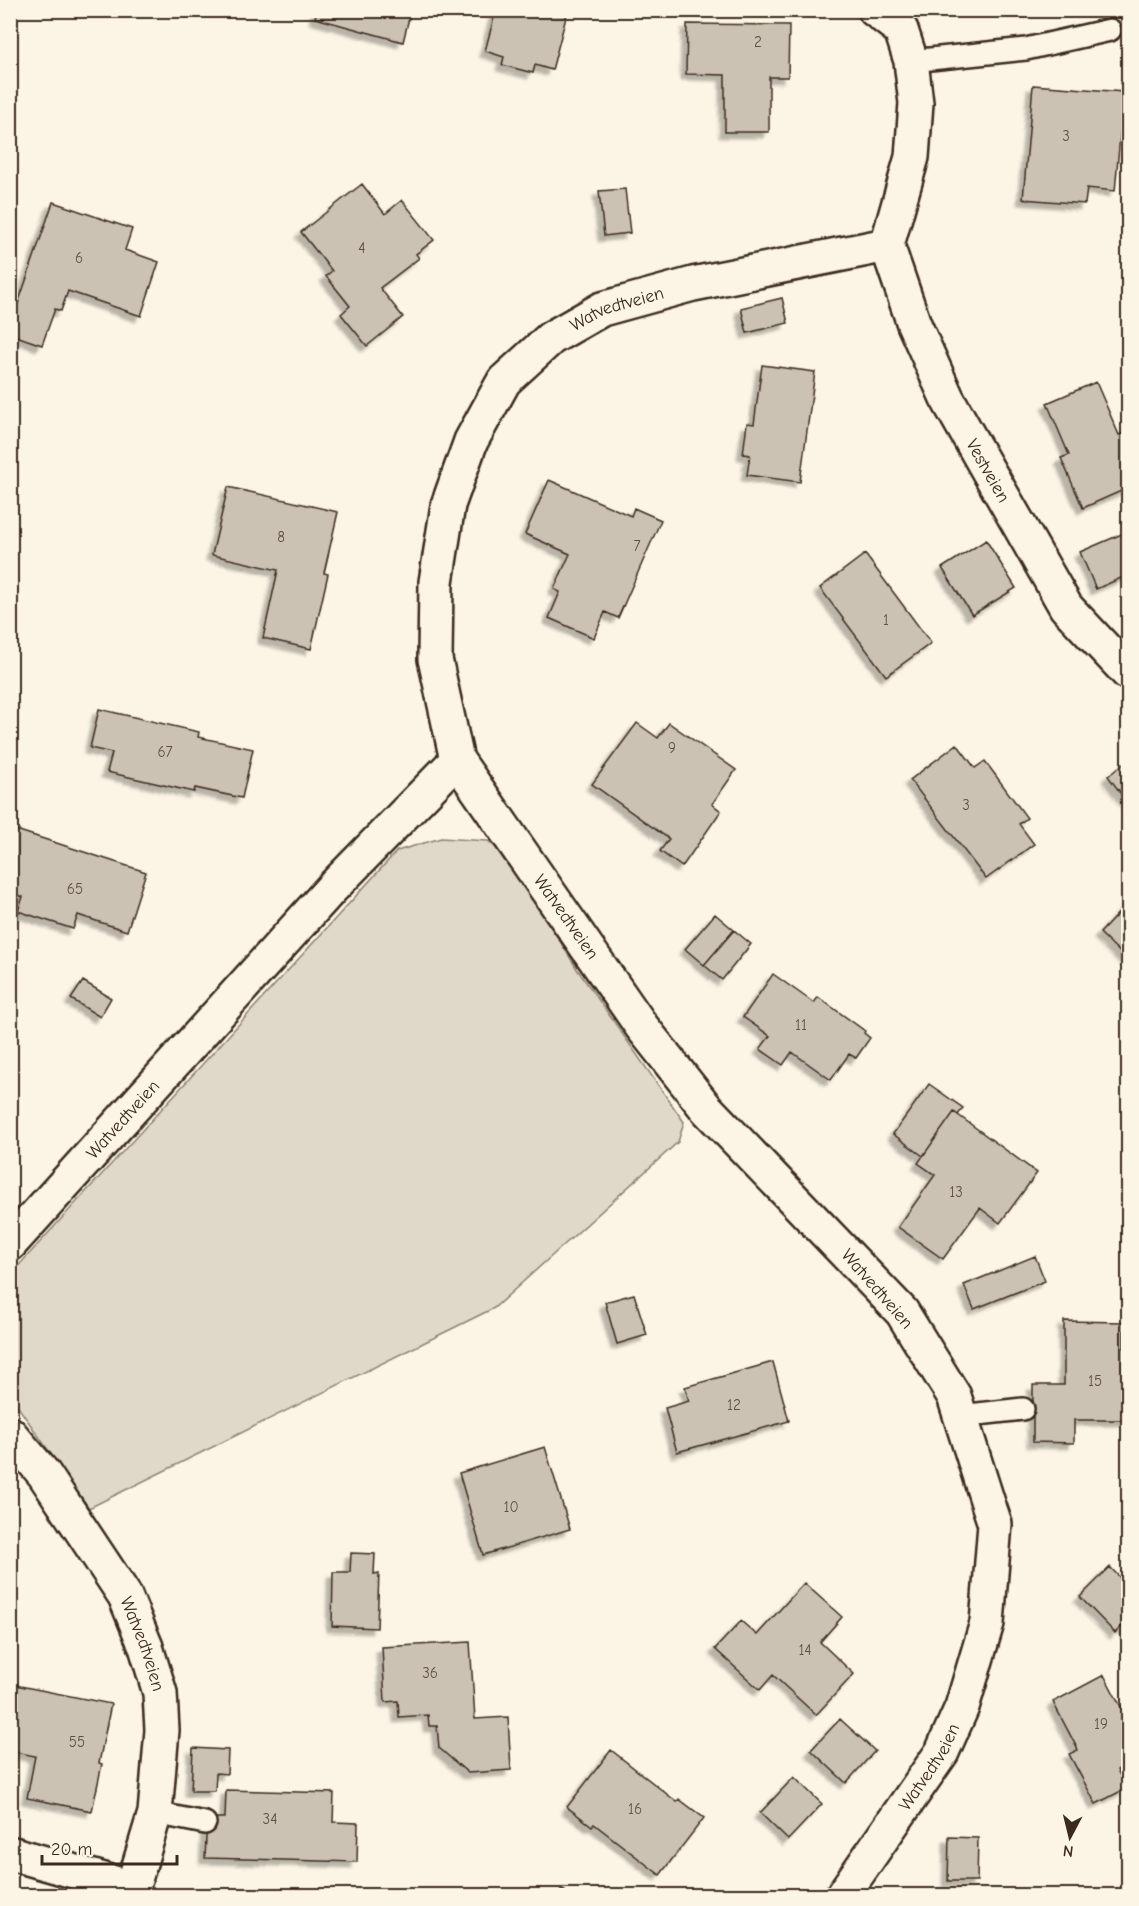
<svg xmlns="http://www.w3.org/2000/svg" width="1139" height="1906" font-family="'Comic Neue',sans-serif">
	<defs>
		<filter id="shadow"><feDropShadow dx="-5.5" dy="5.5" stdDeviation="1.5" flood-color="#0004"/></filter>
	</defs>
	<rect width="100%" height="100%" fill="#fcf5e5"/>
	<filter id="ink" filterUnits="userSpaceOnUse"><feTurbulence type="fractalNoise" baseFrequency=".0167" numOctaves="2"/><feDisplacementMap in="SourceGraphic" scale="12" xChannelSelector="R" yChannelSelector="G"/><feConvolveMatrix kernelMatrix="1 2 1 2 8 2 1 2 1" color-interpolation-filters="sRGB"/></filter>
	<g filter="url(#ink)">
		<!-- green -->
		<path fill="#e0d8c8" stroke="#8e8173" stroke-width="1.5" d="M 441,838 L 488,841 L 509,858 L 577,969 L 684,1122 L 678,1142 L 494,1308 L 89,1508 L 11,1397 L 10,1275 L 397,851 Z"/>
		<!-- building -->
		<path fill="#ccc2b3" stroke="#3b2a1e" stroke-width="1.5" filter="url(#shadow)" d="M 317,10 L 411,10 L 403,42 L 315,18 Z
			M 496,10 L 568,10 L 552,70 L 535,65 L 533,73 L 502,65 L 504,57 L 485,51 Z
			M 687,24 L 789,25 L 788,77 L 769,77 L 769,132 L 725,132 L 725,75 L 686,74 Z
			M 1033,85 L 1124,92 L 1115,191 L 1087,188 L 1085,204 L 1023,199 Z
			M 362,184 L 385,214 L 402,200 L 434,240 L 416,254 L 419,258 L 380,288 L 403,317 L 367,346 L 341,314 L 350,306 L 326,276 L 332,271 L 301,232 Z
			M 625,189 L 630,233 L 604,236 L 599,191 Z
			M 53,202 L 132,229 L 125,250 L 159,262 L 141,316 L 68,291 L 61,311 L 55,309 L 42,345 L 10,334 L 10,327 Z
			M 782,298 L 788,323 L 747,333 L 741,308 Z
			M 762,365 L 815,372 L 800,482 L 747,475 L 750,455 L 743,454 L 747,423 L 754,424 Z
			M 1096,382 L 1119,435 L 1128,431 L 1128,488 L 1083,508 L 1061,458 L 1069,455 L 1047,403 Z
			M 549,480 L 631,516 L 634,508 L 661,520 L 618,618 L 605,612 L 594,638 L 549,618 L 560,592 L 554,589 L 570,554 L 525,534 Z
			M 228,487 L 338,512 L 324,573 L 328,574 L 311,649 L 263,638 L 278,570 L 212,555 Z
			M 1124,533 L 1128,544 L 1128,575 L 1096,589 L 1080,552 Z
			M 986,540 L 1016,588 L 972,615 L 942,568 Z
			M 865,554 L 931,643 L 886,676 L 820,588 Z
			M 99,709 L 199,732 L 198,737 L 253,749 L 242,798 L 195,788 L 194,792 L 107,772 L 112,753 L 90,748 Z
			M 637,723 L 658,738 L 669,723 L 736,770 L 712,804 L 721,811 L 682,867 L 660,851 L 669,839 L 592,784 Z
			M 957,744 L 975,768 L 985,761 L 1027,818 L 1019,824 L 1034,844 L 986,879 L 910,780 Z
			M 1128,760 L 1128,803 L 1108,776 Z
			M 10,828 L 146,872 L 127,931 L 78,915 L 73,929 L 18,911 L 23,897 L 10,893 Z
			M 1128,903 L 1128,960 L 1100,933 Z
			M 715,914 L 734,930 L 704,965 L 685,949 Z
			M 734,930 L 751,944 L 722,980 L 704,965 Z
			M 773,974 L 814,1003 L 818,997 L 865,1031 L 864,1033 L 870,1038 L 856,1058 L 849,1054 L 831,1080 L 792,1052 L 783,1065 L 760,1049 L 770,1036 L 743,1017 Z
			M 83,981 L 111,998 L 100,1017 L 71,999 Z
			M 929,1084 L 963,1108 L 958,1115 L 954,1112 L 923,1156 L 893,1134 Z
			M 954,1112 L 1037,1173 L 1000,1223 L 980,1208 L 943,1259 L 898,1227 L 935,1175 L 918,1163 Z
			M 1035,1256 L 1045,1281 L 974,1309 L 964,1285 Z
			M 634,1294 L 647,1335 L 617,1344 L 605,1302 Z
			M 1064,1321 L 1124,1322 L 1124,1387 L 1128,1387 L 1128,1420 L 1074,1420 L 1074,1443 L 1033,1442 L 1033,1385 L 1064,1385 Z
			M 773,1362 L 789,1421 L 677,1452 L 665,1408 L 689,1401 L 685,1387 Z
			M 545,1447 L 570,1529 L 483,1555 L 459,1473 Z
			M 351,1553 L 375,1554 L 374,1574 L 379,1573 L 377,1628 L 332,1626 L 333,1572 L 350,1572 Z
			M 1110,1567 L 1128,1586 L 1128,1632 L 1122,1626 L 1115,1633 L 1080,1597 Z
			M 804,1583 L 842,1617 L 820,1642 L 854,1674 L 816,1715 L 773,1675 L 760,1690 L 715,1649 L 741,1621 L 757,1635 Z
			M 470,1642 L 475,1719 L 508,1717 L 511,1770 L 468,1773 L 439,1748 L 437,1726 L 429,1726 L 428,1715 L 399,1717 L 398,1701 L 385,1702 L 382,1647 Z
			M 1104,1675 L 1128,1720 L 1128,1764 L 1117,1770 L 1127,1788 L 1096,1804 L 1069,1754 L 1078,1750 L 1053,1702 Z
			M 10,1684 L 111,1704 L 99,1763 L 102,1764 L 92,1811 L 27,1798 L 35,1756 L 10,1751 Z
			M 840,1719 L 875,1751 L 846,1783 L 811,1750 Z
			M 193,1748 L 228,1750 L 227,1774 L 216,1773 L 215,1791 L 191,1791 Z
			M 611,1750 L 677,1802 L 679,1799 L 704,1818 L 660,1875 L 594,1824 L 592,1826 L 567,1807 Z
			M 794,1777 L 822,1804 L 788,1840 L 760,1813 Z
			M 226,1790 L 334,1793 L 333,1822 L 358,1823 L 357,1862 L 205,1858 L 207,1818 L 225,1818 Z
			M 949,1837 L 978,1838 L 977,1881 L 948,1881 Z
			M 562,1889 L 571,1896 L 557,1896 Z
			M 973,1894 L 1056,1895 L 1056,1896 L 973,1896 Z"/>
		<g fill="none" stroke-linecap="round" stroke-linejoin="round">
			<defs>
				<path id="lane" d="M 911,61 L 1026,49 L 1110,30
					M 960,1416 L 1023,1409
					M 155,1813 L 205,1823"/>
				<g id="street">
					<path id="s1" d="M 887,245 L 914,324 L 947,398 L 982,460 L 1066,607 L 1128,673"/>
					<path id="s2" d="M 10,1244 L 332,888 L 457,760"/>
					<path id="s3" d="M 10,1434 L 44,1474 L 125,1596 L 146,1647 L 160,1693 L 162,1730 L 155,1813 L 130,1896"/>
					<path d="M 10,1853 L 132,1888"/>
					<path id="s4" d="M 842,1896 L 942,1752 L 962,1707 L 987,1623 L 995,1524 L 988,1503 L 954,1396 L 902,1312 L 706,1108 L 642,1027 L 457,760 L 435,659 L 436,582 L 448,505 L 471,441 L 504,381 L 551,338 L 602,309 L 693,284 L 887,245 L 912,157 L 916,103 L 911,61 L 901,30 L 875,10"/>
				</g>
			</defs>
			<!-- lane casing -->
			<use href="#lane" stroke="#3b2a1e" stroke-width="26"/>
			<!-- street casing -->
			<use href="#street" stroke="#3b2a1e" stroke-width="38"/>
			<!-- lane -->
			<use href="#lane" stroke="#fcf5e5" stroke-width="21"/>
			<!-- street -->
			<use href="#street" stroke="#fcf5e5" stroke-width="33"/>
		</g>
	</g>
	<g text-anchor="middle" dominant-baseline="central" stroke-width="6" stroke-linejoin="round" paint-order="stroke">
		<!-- number labels -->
		<g font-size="15" fill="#5f5043">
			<text x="758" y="42">2</text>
			<text x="1066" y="136">3</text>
			<text x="362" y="248">4</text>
			<text x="79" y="258">6</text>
			<text x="281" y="537">8</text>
			<text x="637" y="546">7</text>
			<text x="886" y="620">1</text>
			<text x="672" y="748">9</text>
			<text x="165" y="752">67</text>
			<text x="966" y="805">3</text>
			<text x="75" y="889">65</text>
			<text x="801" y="1025">11</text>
			<text x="956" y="1192">13</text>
			<text x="1095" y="1381">15</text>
			<text x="734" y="1405">12</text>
			<text x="511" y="1507">10</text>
			<text x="805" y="1650">14</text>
			<text x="430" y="1673">36</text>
			<text x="1101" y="1724">19</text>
			<text x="77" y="1742">55</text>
			<text x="635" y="1809">16</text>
			<text x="270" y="1819">34</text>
		</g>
		<!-- street labels -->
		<g font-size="18" fill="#3b2a1e" stroke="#fcf5e5">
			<text stroke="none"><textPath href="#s4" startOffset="1887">Watvedtveien</textPath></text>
			<text stroke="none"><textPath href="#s1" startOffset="248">Vestveien</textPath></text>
			<text transform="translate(566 917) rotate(55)">Watvedtveien</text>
			<text stroke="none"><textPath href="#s2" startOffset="168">Watvedtveien</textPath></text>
			<text transform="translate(877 1289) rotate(49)">Watvedtveien</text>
			<text stroke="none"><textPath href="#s3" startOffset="250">Watvedtveien</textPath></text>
			<text stroke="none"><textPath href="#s4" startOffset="156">Watvedtveien</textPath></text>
		</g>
	</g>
	<!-- margin -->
	<rect width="1139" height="1906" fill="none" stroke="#fcf5e5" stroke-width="36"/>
	<rect x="18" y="18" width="1103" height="1870" fill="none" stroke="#3b2a1e" stroke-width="2" filter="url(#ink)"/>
	<!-- north arrow -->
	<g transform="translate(1070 1837) rotate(187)" stroke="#fcf5e5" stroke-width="4.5" paint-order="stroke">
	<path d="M0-4.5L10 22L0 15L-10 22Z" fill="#3b2a1e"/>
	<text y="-9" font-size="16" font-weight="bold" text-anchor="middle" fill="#3b2a1e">N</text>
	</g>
	<!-- scale -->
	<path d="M42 1855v9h135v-9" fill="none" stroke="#3b2a1e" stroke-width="3"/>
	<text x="51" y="1855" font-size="18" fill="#3b2a1e" stroke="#fcf5e5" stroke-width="4.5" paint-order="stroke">20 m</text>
</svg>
